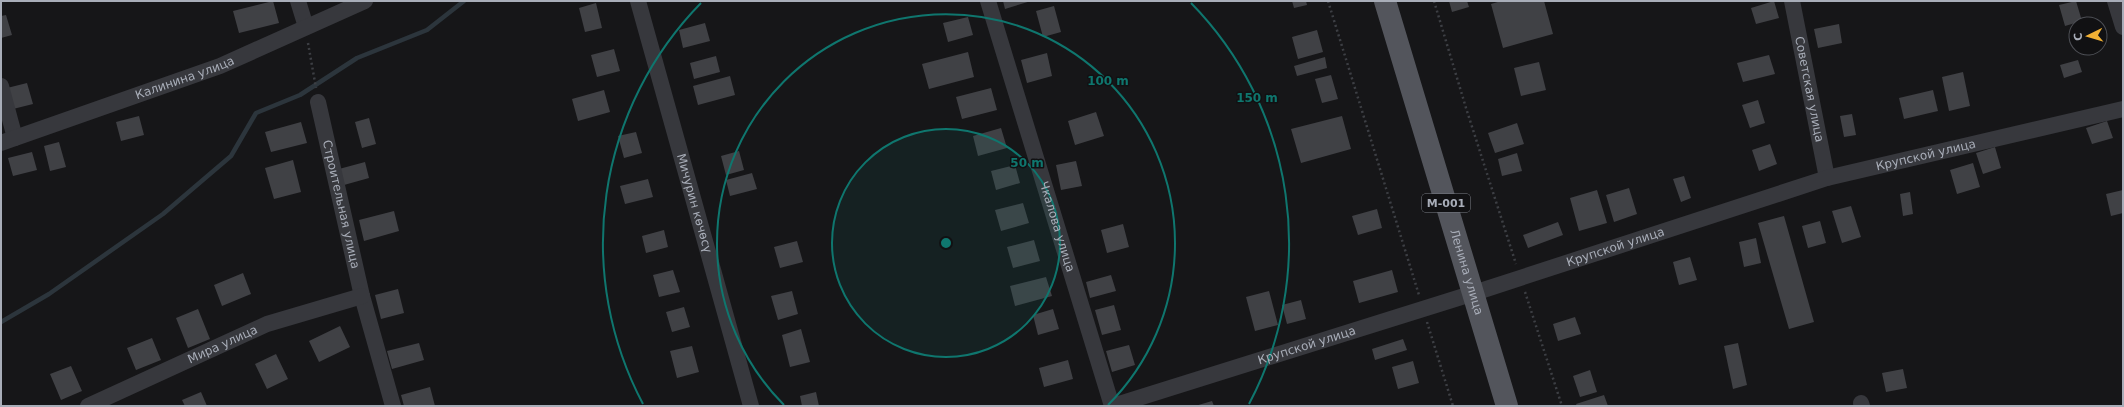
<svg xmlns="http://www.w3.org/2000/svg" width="2124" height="407" font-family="'DejaVu Sans',sans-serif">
	<rect width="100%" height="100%" fill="#161618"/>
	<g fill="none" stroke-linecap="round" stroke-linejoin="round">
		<!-- stream -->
		<path stroke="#2c353c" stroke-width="4.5" d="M 1,322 L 49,294 L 163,214 L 231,156 L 256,113 L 300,95 L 357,58 L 427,30 L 464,1"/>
	</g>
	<!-- building -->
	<path fill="#404145" d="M 273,1 L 279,23 L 239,33 L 233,11 Z
		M 1003,1 L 1031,1 L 1005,9 Z
		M 1292,1 L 1306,1 L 1307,5 L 1294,8 Z
		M 1449,1 L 1467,1 L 1469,7 L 1452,12 Z
		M 1501,1 L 1544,1 L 1553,34 L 1503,48 L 1491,4 Z
		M 1774,1 L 1779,18 L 1756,24 L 1751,8 Z
		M 2076,1 L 2082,21 L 2065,26 L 2059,5 Z
		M 596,3 L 602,28 L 585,32 L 579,8 Z
		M 1054,6 L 1061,32 L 1043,37 L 1036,11 Z
		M 6,15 L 12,35 L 1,38 L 1,16 Z
		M 968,17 L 973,35 L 948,42 L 943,23 Z
		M 705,23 L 710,41 L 683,48 L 679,30 Z
		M 1839,24 L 1842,43 L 1818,48 L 1814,29 Z
		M 1317,30 L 1323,52 L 1298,59 L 1292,37 Z
		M 614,49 L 620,71 L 597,77 L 591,55 Z
		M 968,52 L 974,77 L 929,89 L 922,64 Z
		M 1047,53 L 1052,76 L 1027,83 L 1021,60 Z
		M 1769,55 L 1775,74 L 1743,82 L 1737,63 Z
		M 716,56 L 720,72 L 694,79 L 690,63 Z
		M 1325,57 L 1327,68 L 1297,76 L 1294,66 Z
		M 2078,60 L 2082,72 L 2064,78 L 2060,65 Z
		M 1539,62 L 1546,90 L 1521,96 L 1514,68 Z
		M 1963,72 L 1970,106 L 1949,111 L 1942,77 Z
		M 1331,75 L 1338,99 L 1322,103 L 1315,79 Z
		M 730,76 L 735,95 L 698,105 L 693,86 Z
		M 27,83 L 33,104 L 13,109 L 7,88 Z
		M 991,88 L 997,110 L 962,119 L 956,97 Z
		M 604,90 L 610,112 L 578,121 L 572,99 Z
		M 1933,90 L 1938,111 L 1904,119 L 1899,98 Z
		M 1758,100 L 1765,123 L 1750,128 L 1742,105 Z
		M 1096,112 L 1104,136 L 1075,145 L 1068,121 Z
		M 1852,114 L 1856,135 L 1844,137 L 1840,116 Z
		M 139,116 L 144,135 L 121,141 L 116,122 Z
		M 1342,116 L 1351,149 L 1301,163 L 1291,129 Z
		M 369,118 L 376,144 L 362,148 L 355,122 Z
		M 2107,121 L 2113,138 L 2092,144 L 2086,128 Z
		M 301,122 L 307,143 L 271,152 L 265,132 Z
		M 1517,123 L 1524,144 L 1495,153 L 1488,133 Z
		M 1001,128 L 1007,148 L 978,156 L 973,136 Z
		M 636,132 L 642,153 L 624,158 L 618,136 Z
		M 59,142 L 66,167 L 50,171 L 44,146 Z
		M 1770,144 L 1777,164 L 1759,171 L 1752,150 Z
		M 1995,147 L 2001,168 L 1983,174 L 1976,153 Z
		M 739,151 L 744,170 L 726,175 L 721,156 Z
		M 32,152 L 37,170 L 13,176 L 8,158 Z
		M 1517,153 L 1522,171 L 1502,176 L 1498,159 Z
		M 293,160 L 301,192 L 274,199 L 265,168 Z
		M 1076,161 L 1082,186 L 1061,190 L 1056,165 Z
		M 365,162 L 369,178 L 344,185 L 339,169 Z
		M 1973,163 L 1980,187 L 1957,194 L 1950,170 Z
		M 1015,165 L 1020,183 L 996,190 L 991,171 Z
		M 752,173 L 757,189 L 730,196 L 726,180 Z
		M 1684,176 L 1691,198 L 1681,202 L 1673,179 Z
		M 648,179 L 653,197 L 625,204 L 620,186 Z
		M 1629,188 L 1637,214 L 1614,222 L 1606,195 Z
		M 1597,190 L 1607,223 L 1579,231 L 1570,198 Z
		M 2123,190 L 2123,213 L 2111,216 L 2106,194 Z
		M 1910,192 L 1913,214 L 1903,216 L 1900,194 Z
		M 1023,203 L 1029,223 L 1001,231 L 995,210 Z
		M 1851,206 L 1861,237 L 1842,243 L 1832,211 Z
		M 1377,209 L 1382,228 L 1358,235 L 1352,216 Z
		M 394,211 L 399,231 L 364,241 L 359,220 Z
		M 1784,216 L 1814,322 L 1789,329 L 1758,223 Z
		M 1820,221 L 1826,243 L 1808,248 L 1802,226 Z
		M 1558,222 L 1563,235 L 1528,248 L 1523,235 Z
		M 1123,224 L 1129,247 L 1107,253 L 1101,230 Z
		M 664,230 L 668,247 L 646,253 L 642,236 Z
		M 1756,238 L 1761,263 L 1744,267 L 1739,242 Z
		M 1034,240 L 1040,261 L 1013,268 L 1007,247 Z
		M 797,241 L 803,262 L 780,268 L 774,247 Z
		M 1690,257 L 1697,280 L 1679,285 L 1673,262 Z
		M 673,270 L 680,292 L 659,297 L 653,275 Z
		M 1392,270 L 1398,292 L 1359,303 L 1353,281 Z
		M 243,273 L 251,294 L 222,306 L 214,285 Z
		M 1111,275 L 1116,291 L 1090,298 L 1086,282 Z
		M 1046,277 L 1052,296 L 1015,306 L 1010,286 Z
		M 398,289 L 404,313 L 381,319 L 375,295 Z
		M 792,291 L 798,314 L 778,320 L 771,296 Z
		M 1269,291 L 1278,325 L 1255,331 L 1246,297 Z
		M 1301,300 L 1306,319 L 1287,324 L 1282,305 Z
		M 1114,305 L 1121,330 L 1102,335 L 1095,310 Z
		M 684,307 L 690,327 L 672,332 L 666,312 Z
		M 198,309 L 210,339 L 188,348 L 176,318 Z
		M 1053,309 L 1059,329 L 1038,335 L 1033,315 Z
		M 1575,317 L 1581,334 L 1558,341 L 1553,324 Z
		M 340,326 L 350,347 L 319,362 L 309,341 Z
		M 801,329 L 810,362 L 790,367 L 782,335 Z
		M 152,338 L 161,360 L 136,370 L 127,348 Z
		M 1403,339 L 1407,350 L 1375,360 L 1372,349 Z
		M 419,343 L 424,360 L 392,369 L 387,351 Z
		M 1738,343 L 1747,385 L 1733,389 L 1724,346 Z
		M 1129,345 L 1135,365 L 1112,372 L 1106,351 Z
		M 692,346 L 699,372 L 677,378 L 670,351 Z
		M 276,354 L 288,379 L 267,389 L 255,364 Z
		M 1068,360 L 1073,379 L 1044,387 L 1039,368 Z
		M 1413,361 L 1419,383 L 1398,389 L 1392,367 Z
		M 71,366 L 82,391 L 61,400 L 50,374 Z
		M 1903,369 L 1907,388 L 1886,392 L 1882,373 Z
		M 1590,370 L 1597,392 L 1580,397 L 1573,376 Z
		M 430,387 L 435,406 L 404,406 L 401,395 Z
		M 201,392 L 207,406 L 185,406 L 182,400 Z
		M 816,392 L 819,406 L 802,406 L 800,396 Z
		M 1604,395 L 1608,406 L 1577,406 L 1576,404 Z
		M 1212,401 L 1214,406 L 1195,406 Z"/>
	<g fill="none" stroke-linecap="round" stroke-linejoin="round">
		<!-- path -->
		<path stroke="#3d3f44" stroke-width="2.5" stroke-dasharray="2 3" stroke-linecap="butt" d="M 1328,1 L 1419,295
			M 1434,1 L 1466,108 L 1516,264
			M 308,43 L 316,88
			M 1525,292 L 1562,406
			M 1427,322 L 1453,406"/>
		<!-- minor -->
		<g stroke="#37383d" stroke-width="16">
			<path d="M 298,1 L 306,27"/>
			<path id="s1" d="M 638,1 L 751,406"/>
			<path id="s2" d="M 988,1 L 1112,406"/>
			<path id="s3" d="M 1792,1 L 1827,178"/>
			<path d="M 2115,1 L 2123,27"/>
			<path d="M 1,86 L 15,138"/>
			<path id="s4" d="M 318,102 L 362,296 L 393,406"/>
			<path id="s5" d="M 1,143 L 220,66 L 365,1"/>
			<path d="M 1861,403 L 1862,406"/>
			<path id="s6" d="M 88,406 L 267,324 L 362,296"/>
			<path id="s7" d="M 1113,406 L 1474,293 L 1827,178 L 2123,109"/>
		</g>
		<!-- primary -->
		<path stroke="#53555c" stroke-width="22" id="s8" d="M 1385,1 L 1507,406"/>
	</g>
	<!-- distance rings -->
	<circle cx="946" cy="243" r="114" fill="#0f766e" fill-opacity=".12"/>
	<g fill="none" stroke="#0f766e" stroke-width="2">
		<circle cx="946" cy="243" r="114"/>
		<path d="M784 405A229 229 0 1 1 1108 405"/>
		<path d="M643 404A343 343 0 0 1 701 3M1191 3A343 343 0 0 1 1249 404"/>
	</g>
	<g text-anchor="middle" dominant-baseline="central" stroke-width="3" stroke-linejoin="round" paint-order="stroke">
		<!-- shield labels -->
		<rect fill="#111113" stroke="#7b7e86" stroke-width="1" x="1422" y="194" width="48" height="18" rx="3"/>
		<g font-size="11" font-weight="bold" fill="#a8adb8">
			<text x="1446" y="203">М-001</text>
		</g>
		<!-- street labels -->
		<g font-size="12" fill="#a8adb8" stroke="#111113">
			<text stroke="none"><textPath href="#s5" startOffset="195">Калинина улица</textPath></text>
			<text stroke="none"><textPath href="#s3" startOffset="90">Советская улица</textPath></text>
			<text stroke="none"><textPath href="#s7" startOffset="851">Крупской улица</textPath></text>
			<text stroke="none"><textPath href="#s4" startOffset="105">Строительная улица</textPath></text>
			<text stroke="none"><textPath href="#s1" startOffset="210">Мичурин көчөсү</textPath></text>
			<text stroke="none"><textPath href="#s2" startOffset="236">Чкалова улица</textPath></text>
			<text stroke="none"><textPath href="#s7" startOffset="527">Крупской улица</textPath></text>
			<text stroke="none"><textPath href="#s8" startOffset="283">Ленина улица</textPath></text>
			<text stroke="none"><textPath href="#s6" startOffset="148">Мира улица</textPath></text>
			<text stroke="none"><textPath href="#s7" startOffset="203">Крупской улица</textPath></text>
		</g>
	</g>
	<circle cx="946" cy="243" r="6" fill="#0f766e" stroke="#111113" stroke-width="2"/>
	<g font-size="12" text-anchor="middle" font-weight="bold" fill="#0f766e" stroke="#111113" stroke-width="3" stroke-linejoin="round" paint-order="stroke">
		<text x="1108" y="85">100 m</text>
		<text x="1257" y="102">150 m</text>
		<text x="1027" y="167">50 m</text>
	</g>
	<!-- border -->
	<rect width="2124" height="407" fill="none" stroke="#a8adb8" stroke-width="4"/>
	<!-- north arrow -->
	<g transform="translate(2088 36) rotate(265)"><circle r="19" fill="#111113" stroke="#4d4f55"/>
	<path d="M0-3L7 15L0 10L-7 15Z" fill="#f2b134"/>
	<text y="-6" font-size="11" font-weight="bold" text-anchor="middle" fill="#a8adb8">С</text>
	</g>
</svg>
